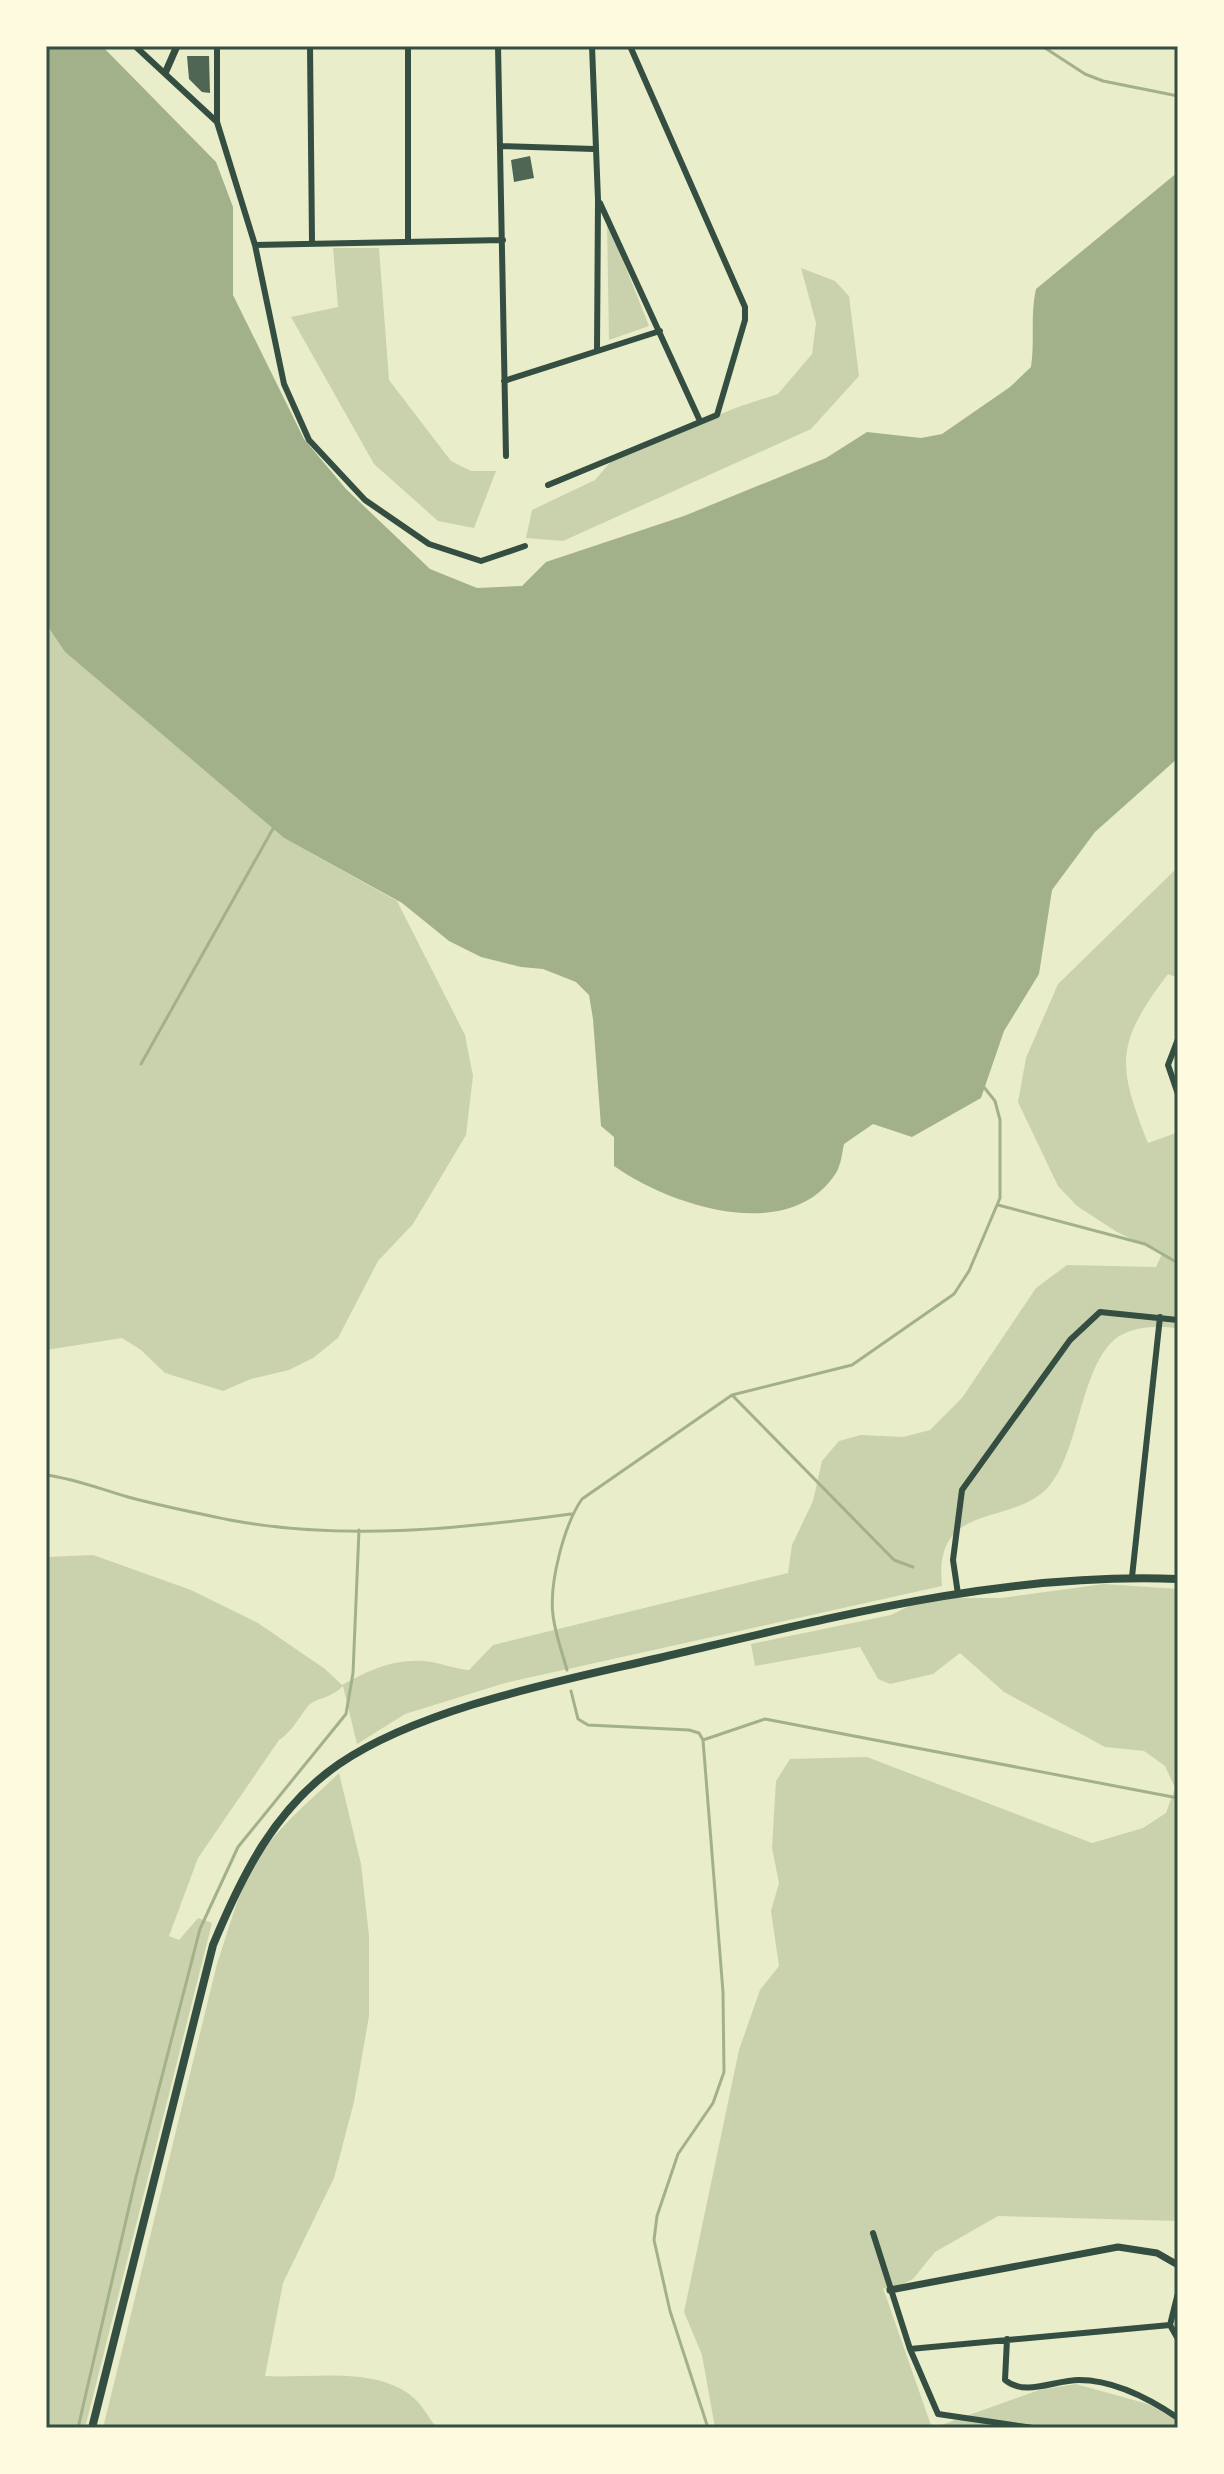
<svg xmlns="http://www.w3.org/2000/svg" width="1224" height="2474" font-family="'Fira Sans',sans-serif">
	<rect width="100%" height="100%" fill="#e9edc9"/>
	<!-- green -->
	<path fill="#cad2ad" d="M 607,220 L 649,326 L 609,340 Z
		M 333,248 L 379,248 L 389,380 L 451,461 L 471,471 L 496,471 L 474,528 L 438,521 L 374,464 L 291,317 L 338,307 Z
		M 801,268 L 835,281 L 849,296 L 859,376 L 811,429 L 563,541 L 526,538 L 532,510 L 595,480 L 614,458 L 738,407 L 778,394 L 812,354 L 816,323 Z
		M 46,624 L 65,652 L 284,838 L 397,901 L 465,1035 L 473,1076 L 466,1135 L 413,1224 L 378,1261 L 338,1338 L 313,1358 L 289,1370 L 251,1379 L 223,1391 L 165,1373 L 141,1350 L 122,1338 L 46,1350 Z
		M 1178,867 L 1178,978 L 1168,974 C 1116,1043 1116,1063 1148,1143 L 1176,1133 L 1178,1137 L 1178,1329 C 1160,1324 1128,1327 1114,1340 C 1080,1371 1080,1447 1050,1485 C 1013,1529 933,1498 942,1586 L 505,1683 L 405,1714 L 357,1744 L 343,1686 C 332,1698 316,1698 309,1705 C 298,1718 293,1731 279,1740 L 198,1858 L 169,1936 L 179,1940 L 198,1918 L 212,1923 L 85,2428 L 46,2428 L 46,1557 L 93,1555 L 191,1590 L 258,1623 L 325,1669 L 342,1685 C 371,1669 398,1657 432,1662 C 444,1664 455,1669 469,1670 L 493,1645 L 788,1573 L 792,1545 L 813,1501 L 822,1461 L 839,1441 L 861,1435 L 903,1437 L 930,1430 L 962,1398 L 1036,1288 L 1067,1265 L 1156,1267 L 1162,1254 L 1117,1232 L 1077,1206 L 1058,1186 L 1018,1102 L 1026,1058 L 1058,984 Z
		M 1104,1584 L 1178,1589 L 1178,2221 L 998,2216 L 935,2252 L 913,2279 L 890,2290 L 883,2288 L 932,2428 L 715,2428 L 702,2355 L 684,2312 L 739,2050 L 760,1990 L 779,1966 L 771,1911 L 779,1883 L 772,1848 L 776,1781 L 790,1759 L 867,1757 L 1092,1843 L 1143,1828 L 1166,1813 L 1175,1788 L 1165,1766 L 1144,1751 L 1105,1747 L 1004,1692 L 960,1653 L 933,1674 L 890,1684 L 878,1679 L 860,1647 L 755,1666 L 751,1644 L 891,1615 L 926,1598 L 1001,1598 Z
		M 339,1773 L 361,1864 L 369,1936 L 369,2016 L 354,2102 L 334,2178 L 283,2283 L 265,2376 C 311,2379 382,2364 418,2402 C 425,2410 430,2420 437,2428 L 103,2428 L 217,1964 C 228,1932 237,1895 254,1865 C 274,1830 310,1801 339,1773 Z
		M 1076,2384 L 1148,2404 L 1178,2420 L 1178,2428 L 933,2428 L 1039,2390 Z"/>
	<!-- water -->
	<path fill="#a3b18a" d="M 46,46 L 102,46 L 216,162 L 233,207 L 233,295 L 304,439 L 346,489 L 430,569 L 477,588 L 522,586 L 546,562 L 684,516 L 826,458 L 867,432 L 921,438 L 942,434 L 1010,387 L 1031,367 C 1035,340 1030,315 1036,289 L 1178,172 L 1178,758 L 1095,832 L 1052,890 L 1039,974 L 1004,1031 L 981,1098 L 912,1137 L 873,1124 L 844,1144 C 842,1153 841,1165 836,1173 C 789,1246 669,1205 614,1166 L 614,1137 L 601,1126 L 593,1019 L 589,995 L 576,982 L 543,969 L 521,967 L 481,957 L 449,941 L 402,903 L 284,838 L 65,652 L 46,624 Z"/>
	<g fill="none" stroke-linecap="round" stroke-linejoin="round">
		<!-- stream -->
		<path stroke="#a3b18a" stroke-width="3" d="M 1042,46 L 1085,74 L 1103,81 L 1178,96
			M 141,1064 L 275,825
			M 998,1205 L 1145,1244 L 1178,1263
			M 732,1395 L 894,1560 L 913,1567
			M 46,1475 C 76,1479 100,1489 128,1497 C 161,1506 196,1513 230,1520 C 342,1541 459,1529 571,1514
			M 567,1670 C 562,1652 555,1633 553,1615 C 549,1583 564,1525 582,1499 L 732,1395 L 852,1365 L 954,1294 L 969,1271 L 1000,1198 L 1000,1120 L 995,1101 L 983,1086
			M 571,1691 L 578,1719 L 588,1725 L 689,1730 L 699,1733 L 703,1740 L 723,1992 L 724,2072 L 713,2103 L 678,2154 L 657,2216 L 654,2240 L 670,2311 L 708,2428
			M 703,1740 L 765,1719 L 1178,1798
			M 78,2428 L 136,2177 L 200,1929 L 238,1847 L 346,1714 L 353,1673 L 359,1530"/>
	</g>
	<!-- building -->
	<path fill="#4f6655" d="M 187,56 L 209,56 L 210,93 L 202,92 L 189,79 Z
		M 530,156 L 534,178 L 514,182 L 511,160 Z"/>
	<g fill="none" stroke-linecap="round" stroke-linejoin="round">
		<!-- minor -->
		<path stroke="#344e41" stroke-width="6" d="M 135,46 L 217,122 L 255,245 L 284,384 L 309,440 L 365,500 L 429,544 L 481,561 L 525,546
			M 217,46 L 217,122
			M 310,46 L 312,242
			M 408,46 L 408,241
			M 498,46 L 506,456
			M 592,46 L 598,200 L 597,351
			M 501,146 L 594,149
			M 600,203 L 700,421
			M 255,245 L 503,240
			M 504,381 L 660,331
			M 548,485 L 717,415 L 745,320 L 745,307 L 630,46
			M 1178,1039 L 1168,1065 L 1178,1094
			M 1132,1577 L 1160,1317
			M 958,1594 L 953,1560 L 962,1490 L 1070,1340 L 1100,1312 L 1178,1320
			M 873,2233 L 910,2349 L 938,2414 L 1033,2428
			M 1178,2293 L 1170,2325 L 1178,2339
			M 1007,2339 L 1005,2380 C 1026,2397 1054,2380 1079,2380 C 1114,2380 1150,2399 1178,2418
			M 910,2349 L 1170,2325"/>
		<!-- tertiary -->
		<path stroke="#344e41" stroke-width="7" d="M 166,71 L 177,46
			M 890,2290 L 1118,2247 L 1157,2253 L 1178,2265"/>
		<!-- secondary -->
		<path stroke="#344e41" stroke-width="8" d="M 92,2428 L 213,1945 C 242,1875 275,1808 339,1764 C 423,1707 561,1681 659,1658 C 830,1618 1001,1572 1178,1579"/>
	</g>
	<!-- border -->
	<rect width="1224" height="2474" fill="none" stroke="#fefae0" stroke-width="96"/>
	<rect x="48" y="48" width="1128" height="2378" fill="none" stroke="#344e41" stroke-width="3"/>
</svg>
